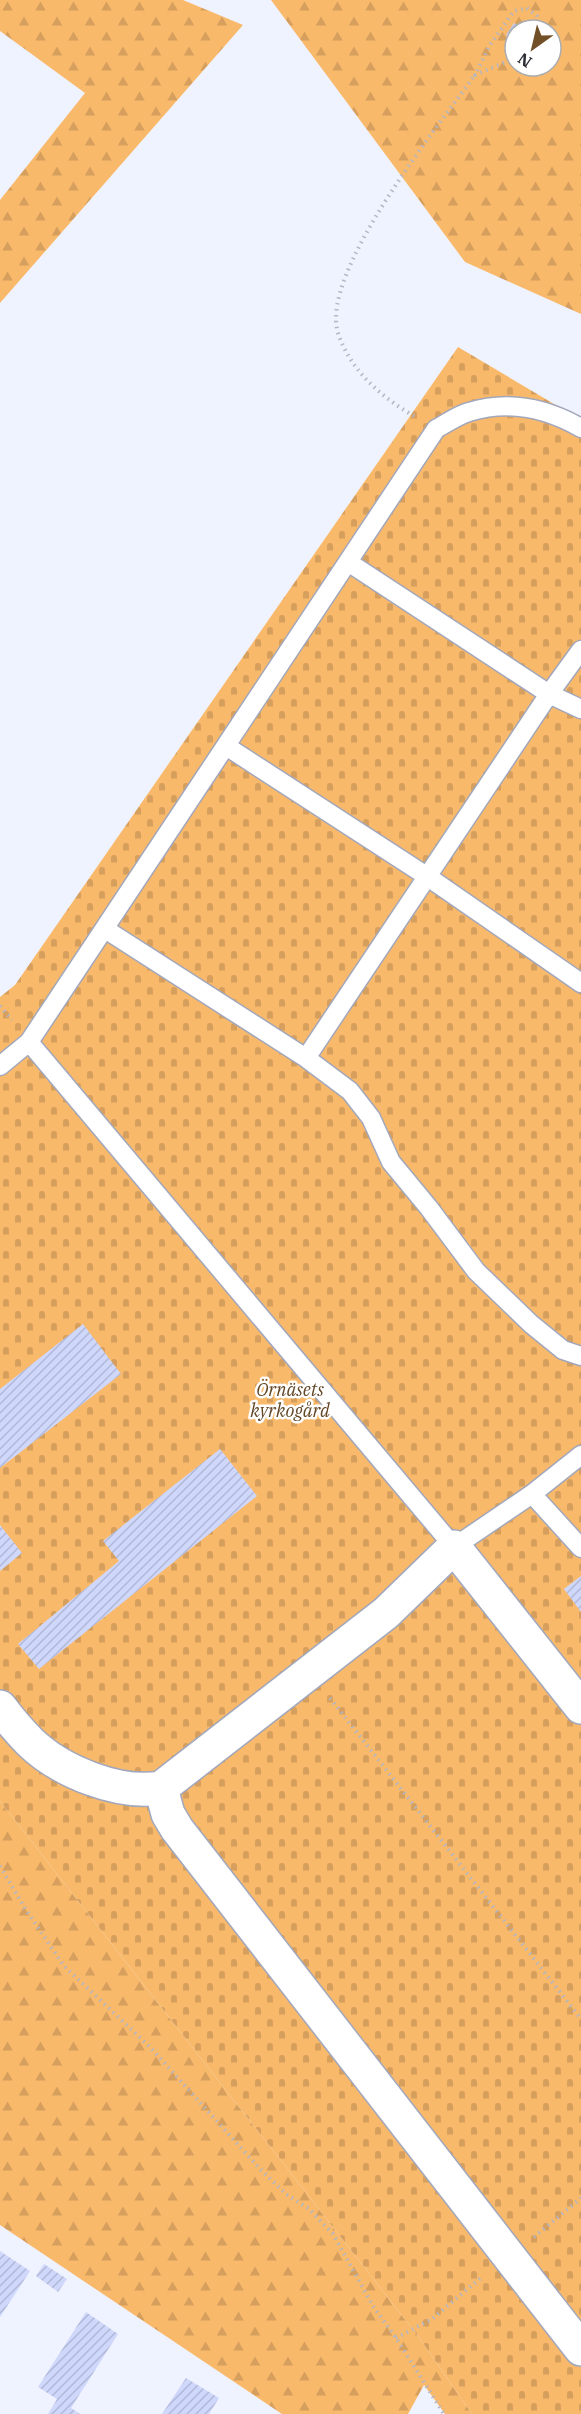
<svg xmlns="http://www.w3.org/2000/svg" width="581" height="2414" font-family="'IBM Plex Serif',serif">
	<defs>
		<pattern id="forest-firs" width="22" height="20" patternUnits="userSpaceOnUse" patternTransform="scale(1.5)"><rect width="22" height="20" fill="#f9b96b"/><path d="M5 1l3.5 6h-7zM16 11l3.5 6h-7z" fill="#d69f5d"/></pattern>
		<pattern id="cemetery-stones" width="16" height="16" patternUnits="userSpaceOnUse" patternTransform="scale(1.5)"><rect width="16" height="16" fill="#f9b96b"/><path d="M2 7V4a2 2 0 0 1 4 0v3zM10 15v-3a2 2 0 0 1 4 0v3z" fill="#d69f5d"/></pattern>
		<pattern id="building-hatch" width="6" height="6" patternUnits="userSpaceOnUse" patternTransform="scale(1.5)"><rect width="6" height="6" fill="#cfd7fb"/><path d="M-1 1l2-2M0 6l6-6M5 7l2-2" fill="none" stroke="#b2b9d8"/></pattern>
	</defs>
	<rect width="100%" height="100%" fill="#eff2ff"/>
	<!-- forest -->
	<path fill="url(#forest-firs)" fill-rule="evenodd" d="M 0,0 L 183,0 L 243,25 L 0,303 L 0,200 L 85,93 L 0,31 Z
		M 271,0 L 581,0 L 581,314 L 465,262 ZM 515,30 L 551,30 L 551,66 L 515,66 Z
		M 0,1801 L 418,2336 L 472,2414 L 445,2414 L 424,2385 L 408,2414 L 282,2414 L 0,2225 Z"/>
	<!-- cemetery -->
	<path fill="url(#cemetery-stones)" d="M 458,347 L 581,420 L 581,2414 L 472,2414 L 418,2336 L 0,1801 L 0,997 L 15,985 Z"/>
	<!-- building -->
	<path fill="url(#building-hatch)" d="M 514,23 L 525,30 L 515,30 L 515,41 L 506,35 Z
		M 83,1324 L 121,1374 L 0,1468 L 0,1389 Z
		M 220,1449 L 257,1496 L 39,1669 L 18,1644 L 119,1561 L 103,1541 Z
		M 0,1525 L 22,1553 L 0,1571 Z
		M 581,1576 L 581,1612 L 564,1589 Z
		M 0,2251 L 30,2271 L 0,2317 Z
		M 44,2264 L 67,2279 L 58,2292 L 36,2276 Z
		M 86,2312 L 118,2334 L 71,2408 L 80,2414 L 48,2414 L 57,2399 L 38,2387 Z
		M 186,2378 L 219,2398 L 209,2414 L 162,2414 Z"/>
	<g fill="none" stroke-linecap="round" stroke-linejoin="round">
		<defs>
			<path id="service" d="M 348,562 L 549,694 L 581,709
				M 226,746 L 428,877 L 581,983
				M 105,929 L 306,1058 L 350,1091 L 371,1118 L 391,1162 L 429,1208 L 476,1271 L 531,1324 L 563,1350 L 581,1356
				M 29,1042 L 454,1547 L 532,1494 L 581,1455
				M 306,1058 L 549,694 L 581,650
				M 0,1066 L 29,1042 L 436,429 C 447,423 458,415 469,412 C 508,400 546,408 581,428
				M 532,1494 L 581,1548"/>
			<path id="minor" d="M 0,1707 C 9,1719 19,1731 30,1742 C 61,1772 119,1795 161,1788 L 168,1814 L 177,1829 L 581,2349
				M 161,1788 L 386,1613 L 454,1547 L 581,1707"/>
		</defs>
		<!-- service casing -->
		<use href="#service" stroke="#a2a7bb" stroke-width="21"/>
		<!-- minor casing -->
		<use href="#minor" stroke="#a2a7bb" stroke-width="36"/>
		<!-- path -->
		<path stroke="#b4b7c2" stroke-width="4" stroke-dasharray="1.5 4.5" stroke-linecap="butt" d="M 515,58 L 475,75 L 490,45 L 514,11 L 527,8 L 537,16 L 540,30
			M 414,416 C 381,397 350,370 338,333 C 319,273 439,125 475,75
			M 0,1006 L 12,1020
			M 330,1698 L 581,2019
			M 0,1866 L 26,1910 L 64,1966 L 150,2047 L 260,2169 L 286,2194 L 309,2209 L 333,2234 L 373,2306 L 396,2338 L 444,2414
			M 534,2237 L 581,2198
			M 396,2338 L 432,2319 L 483,2276"/>
		<!-- service -->
		<use href="#service" stroke="#fff" stroke-width="18"/>
		<!-- minor -->
		<use href="#minor" stroke="#fff" stroke-width="33"/>
	</g>
	<g text-anchor="middle" dominant-baseline="central" stroke-width="5" stroke-linejoin="round" paint-order="stroke">
		<!-- park labels -->
		<g font-size="18" font-style="italic" fill="#624625" stroke="#fff">
			<text x="290" y="1389">Örnäsets<tspan x="290" dy="21">kyrkogård</tspan></text>
		</g>
	</g>
	<!-- north arrow -->
	<g transform="translate(533 48) rotate(214)"><circle r="28" fill="#ffffff" stroke="#abacaf" stroke-width="1.5"/>
	<path d="M0-4.5L10 22L0 15L-10 22Z" fill="#715027"/>
	<text y="-9" font-size="16" font-weight="bold" text-anchor="middle" fill="#2d2f37">N</text>
	</g>
</svg>
